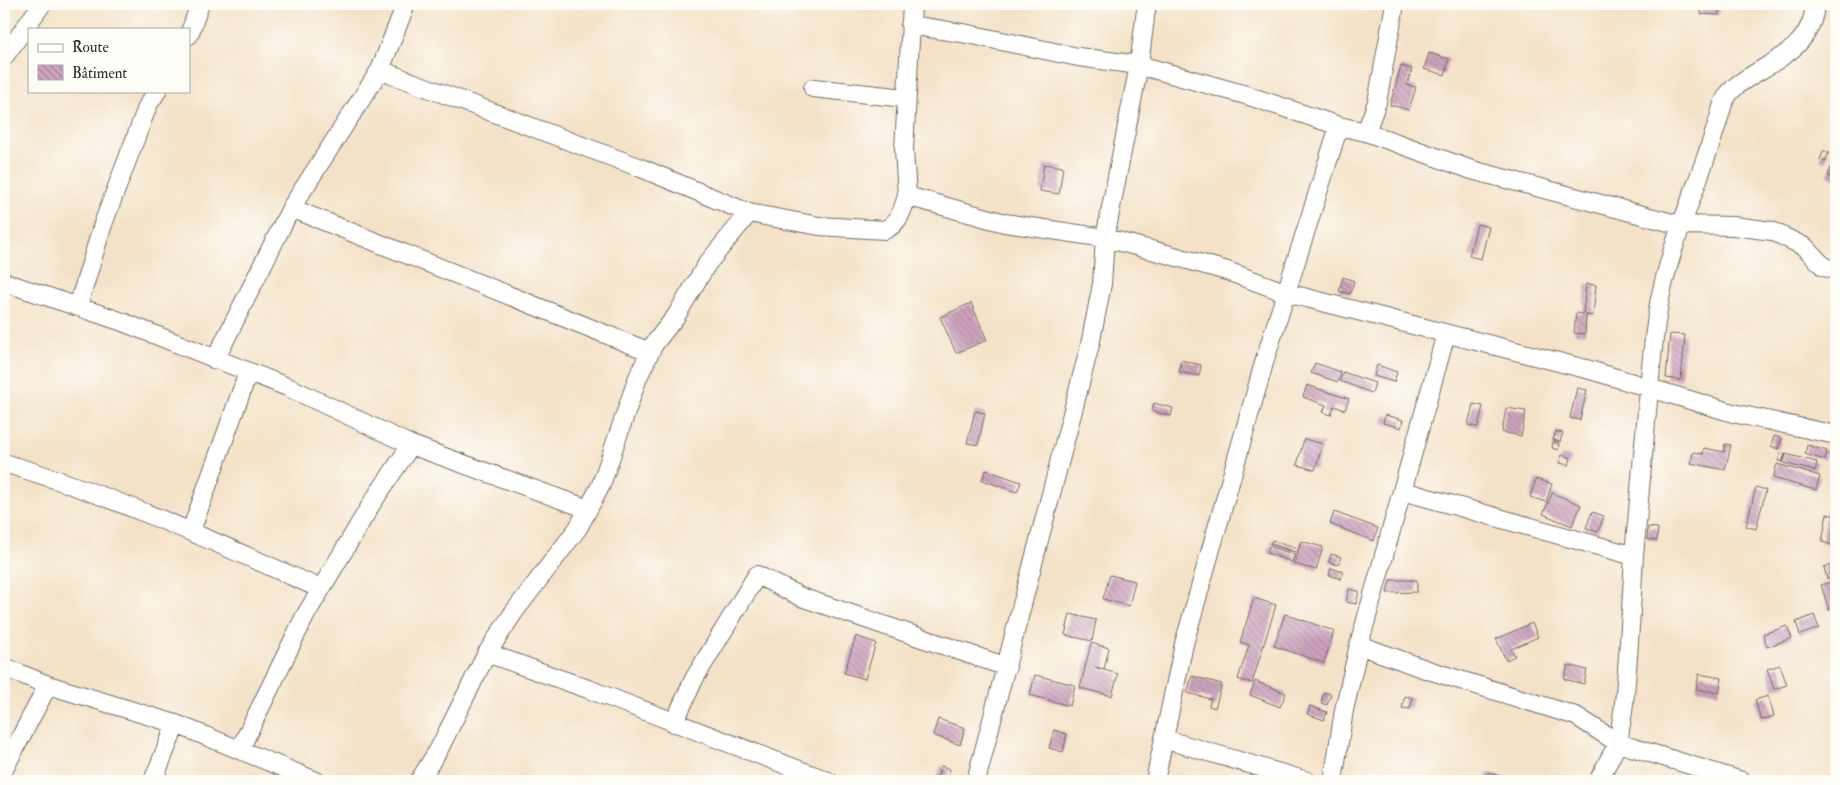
<svg xmlns="http://www.w3.org/2000/svg" width="1840" height="785" font-family="'IM FELL Double Pica',serif">
	<defs>
		<pattern id="building-back-hatch" width="6" height="6" patternUnits="userSpaceOnUse" patternTransform="scale(1.25)"><rect width="6" height="6" fill="#cea3bf"/><path d="M-1 5l2 2M0 0l6 6M5-1l2 2" fill="none" stroke="#a7859b"/></pattern>
	</defs>
	<rect width="100%" height="100%" fill="#fdfcf7"/>
	<filter id="ink" filterUnits="userSpaceOnUse"><feTurbulence type="fractalNoise" baseFrequency=".02" numOctaves="2"/><feDisplacementMap in="SourceGraphic" scale="10" xChannelSelector="R" yChannelSelector="G"/><feConvolveMatrix kernelMatrix="1 2 1 2 8 2 1 2 1" color-interpolation-filters="sRGB"/></filter>
	<filter id="wash" filterUnits="userSpaceOnUse"><feTurbulence type="fractalNoise" baseFrequency=".0096" numOctaves="4" result="noise"/><feDisplacementMap in="SourceGraphic" scale="20" xChannelSelector="R" yChannelSelector="G"/><feGaussianBlur stdDeviation="1.12" result="paint"/><feColorMatrix in="noise" values="0 0 0 0 0 0 0 0 0 0 0 0 0 0 0 0 0 1.4 0 .05"/><feComposite in="paint" operator="in"/></filter>
	<g filter="url(#wash)">
		<rect width="100%" height="100%" fill="#f4e2c8"/>
		<g id="blocks">
			<!-- building -->
			<path fill="url(#building-back-hatch)" d="M 1702,4 L 1720,4 L 1719,15 L 1701,14 Z
				M 1429,53 L 1449,59 L 1445,75 L 1424,69 Z
				M 1401,66 L 1412,69 L 1407,85 L 1416,87 L 1409,110 L 1390,105 Z
				M 1823,151 L 1829,152 L 1825,162 L 1820,160 Z
				M 1044,164 L 1063,167 L 1059,194 L 1040,191 Z
				M 1832,165 L 1836,166 L 1836,179 L 1828,176 Z
				M 1477,224 L 1489,227 L 1481,259 L 1469,256 Z
				M 1343,277 L 1354,281 L 1350,294 L 1339,291 Z
				M 1586,284 L 1596,285 L 1593,316 L 1586,315 L 1585,334 L 1574,333 L 1576,313 L 1583,314 Z
				M 971,303 L 987,340 L 956,353 L 940,317 Z
				M 1670,334 L 1685,335 L 1681,380 L 1666,378 Z
				M 1181,360 L 1201,365 L 1199,376 L 1179,372 Z
				M 1315,363 L 1341,372 L 1338,382 L 1311,373 Z
				M 1377,365 L 1397,372 L 1394,382 L 1374,376 Z
				M 1343,372 L 1375,383 L 1372,393 L 1340,381 Z
				M 1307,385 L 1349,399 L 1345,410 L 1334,406 L 1331,415 L 1323,412 L 1326,405 L 1303,397 Z
				M 1577,388 L 1587,390 L 1580,420 L 1570,418 Z
				M 1154,403 L 1173,408 L 1171,416 L 1152,411 Z
				M 1473,404 L 1483,406 L 1478,427 L 1468,425 Z
				M 1506,408 L 1526,411 L 1521,436 L 1502,432 Z
				M 975,411 L 985,413 L 978,445 L 967,443 Z
				M 1385,415 L 1403,420 L 1401,428 L 1383,423 Z
				M 1556,431 L 1563,433 L 1560,442 L 1553,440 Z
				M 1774,436 L 1782,438 L 1778,449 L 1771,446 Z
				M 1304,439 L 1323,444 L 1315,470 L 1297,465 Z
				M 1553,442 L 1559,444 L 1558,450 L 1552,448 Z
				M 1725,444 L 1731,445 L 1725,470 L 1691,463 L 1693,452 L 1703,454 L 1704,448 L 1724,452 Z
				M 1807,445 L 1827,451 L 1825,460 L 1805,454 Z
				M 1781,453 L 1785,454 L 1782,462 L 1778,461 Z
				M 1786,454 L 1817,462 L 1815,471 L 1783,463 Z
				M 1562,455 L 1571,458 L 1569,465 L 1559,463 Z
				M 1777,464 L 1820,476 L 1816,490 L 1773,478 Z
				M 986,470 L 1021,482 L 1017,492 L 982,480 Z
				M 1536,479 L 1552,484 L 1546,502 L 1530,497 Z
				M 1756,487 L 1766,490 L 1756,529 L 1746,526 Z
				M 1552,493 L 1581,505 L 1572,526 L 1543,514 Z
				M 1334,512 L 1378,528 L 1374,541 L 1330,524 Z
				M 1592,512 L 1604,516 L 1598,532 L 1586,528 Z
				M 1827,514 L 1836,516 L 1836,546 L 1822,542 Z
				M 1648,527 L 1658,528 L 1657,541 L 1647,539 Z
				M 1272,540 L 1295,547 L 1294,552 L 1270,544 Z
				M 1301,541 L 1323,547 L 1316,570 L 1294,564 Z
				M 1269,546 L 1295,555 L 1292,562 L 1267,553 Z
				M 1331,554 L 1341,557 L 1338,565 L 1329,562 Z
				M 1836,564 L 1836,576 L 1827,579 L 1824,567 Z
				M 1331,568 L 1343,572 L 1341,579 L 1329,575 Z
				M 1110,575 L 1135,581 L 1129,606 L 1103,599 Z
				M 1390,580 L 1417,580 L 1417,592 L 1387,593 Z
				M 1834,581 L 1836,589 L 1836,608 L 1829,610 L 1821,585 Z
				M 1349,589 L 1359,591 L 1356,604 L 1346,602 Z
				M 1254,598 L 1276,605 L 1252,683 L 1238,679 L 1249,645 L 1240,642 Z
				M 1070,614 L 1096,620 L 1092,641 L 1065,635 Z
				M 1285,614 L 1334,631 L 1324,663 L 1274,646 Z
				M 1814,615 L 1819,628 L 1800,635 L 1796,622 Z
				M 1532,623 L 1538,637 L 1511,649 L 1515,656 L 1506,660 L 1496,639 Z
				M 1787,626 L 1792,638 L 1767,647 L 1763,634 Z
				M 856,636 L 876,643 L 865,679 L 844,673 Z
				M 1091,643 L 1109,648 L 1104,669 L 1094,667 L 1118,674 L 1112,696 L 1080,688 Z
				M 1568,665 L 1587,670 L 1584,684 L 1564,679 Z
				M 1780,665 L 1787,685 L 1774,689 L 1767,669 Z
				M 1699,674 L 1722,678 L 1719,693 L 1696,689 Z
				M 1035,675 L 1075,685 L 1070,706 L 1030,695 Z
				M 1192,676 L 1222,684 L 1215,708 L 1209,706 L 1211,699 L 1187,693 Z
				M 1255,681 L 1286,693 L 1280,707 L 1250,695 Z
				M 1324,692 L 1331,694 L 1327,705 L 1321,703 Z
				M 1405,696 L 1413,698 L 1410,709 L 1402,708 Z
				M 1768,696 L 1774,716 L 1761,720 L 1755,700 Z
				M 1310,706 L 1327,712 L 1324,720 L 1307,714 Z
				M 938,719 L 965,728 L 960,745 L 933,735 Z
				M 1054,730 L 1067,734 L 1063,752 L 1049,748 Z
				M 941,766 L 950,769 L 946,781 L 936,781 Z
				M 1488,772 L 1512,781 L 1486,781 Z"/>
		</g>
	</g>
	<g filter="url(#ink)">
		<use href="#blocks" fill-opacity="0" stroke="#716b62" stroke-width="1"/>
		<g fill="none" stroke-linecap="round" stroke-linejoin="round">
			<defs>
				<path id="minor" d="M 912,4 L 904,149 L 907,196 L 1005,223 L 1105,238 L 1163,253 L 1227,271 L 1287,293 L 1590,370 L 1733,413 L 1836,435
					M 910,25 L 968,34 L 1078,57 L 1139,65 L 1246,95 L 1339,126 L 1366,132 L 1472,170 L 1680,225 L 1734,226 L 1772,231 L 1805,247 L 1824,267 L 1836,270
					M 189,35 L 200,4
					M 4,57 L 42,4
					M 380,70 L 641,168 L 749,213 L 819,226 L 885,230 C 900,222 902,211 907,196
					M 813,88 L 905,98
					M 1366,132 L 1377,102 L 1395,4
					M 291,208 L 650,352
					M 4,282 L 120,321 L 290,388 L 411,445 L 588,509
					M 78,306 L 103,224 L 148,105 L 157,91
					M 215,360 L 291,208 L 380,70 L 406,4
					M 4,463 C 113,495 217,543 321,589
					M 1403,491 L 1634,556
					M 191,531 L 248,373
					M 1359,645 L 1425,669 L 1576,716 L 1618,743 L 1742,781
					M 487,653 L 588,689 L 828,781
					M 4,667 L 48,685 L 176,724 L 316,781
					M 674,723 L 694,679 L 757,575 L 801,597 L 1007,667
					M 1164,739 L 1307,781
					M 240,749 L 305,616 L 372,503 L 411,445
					M 4,769 L 48,685
					M 153,781 L 176,724
					M 419,781 L 439,749 L 487,653 L 514,612 L 578,528 L 601,485 L 638,377 L 654,344 L 676,316 L 707,264 L 749,213
					M 976,781 L 1090,345 L 1102,284 L 1105,238 L 1139,65 L 1146,10
					M 1155,781 L 1184,644 L 1266,356 L 1339,126
					M 1333,781 L 1344,710 L 1359,645 L 1446,334
					M 1598,781 L 1618,743 L 1623,712 C 1629,660 1631,608 1634,556 C 1638,511 1642,467 1646,422 C 1650,383 1652,342 1659,304 C 1672,236 1704,174 1722,107 C 1732,67 1811,67 1815,4"/>
			</defs>
			<!-- minor casing -->
			<use href="#minor" stroke="#716b62" stroke-width="20"/>
			<!-- minor -->
			<use href="#minor" stroke="#fff" stroke-width="18"/>
		</g>
	</g>
	<!-- margin -->
	<rect width="1840" height="785" fill="none" stroke="#fdfcf7" stroke-width="20"/>
	<!-- legend -->
	<rect x="28" y="28" width="162" height="65" fill="#fdfcf7" stroke="#a9a8a5"/>
	<rect x="38" y="44" width="25" height="8" fill="#ffffff" stroke="#a9a8a5"/>
	<text x="72" y="52" font-size="15" fill="#2b2b2b">Route</text>
	<rect x="38" y="65" width="25" height="15" fill="url(#building-back-hatch)" stroke="#a9a8a5"/>
	<text x="72" y="78" font-size="15" fill="#2b2b2b">Bâtiment</text>
</svg>
